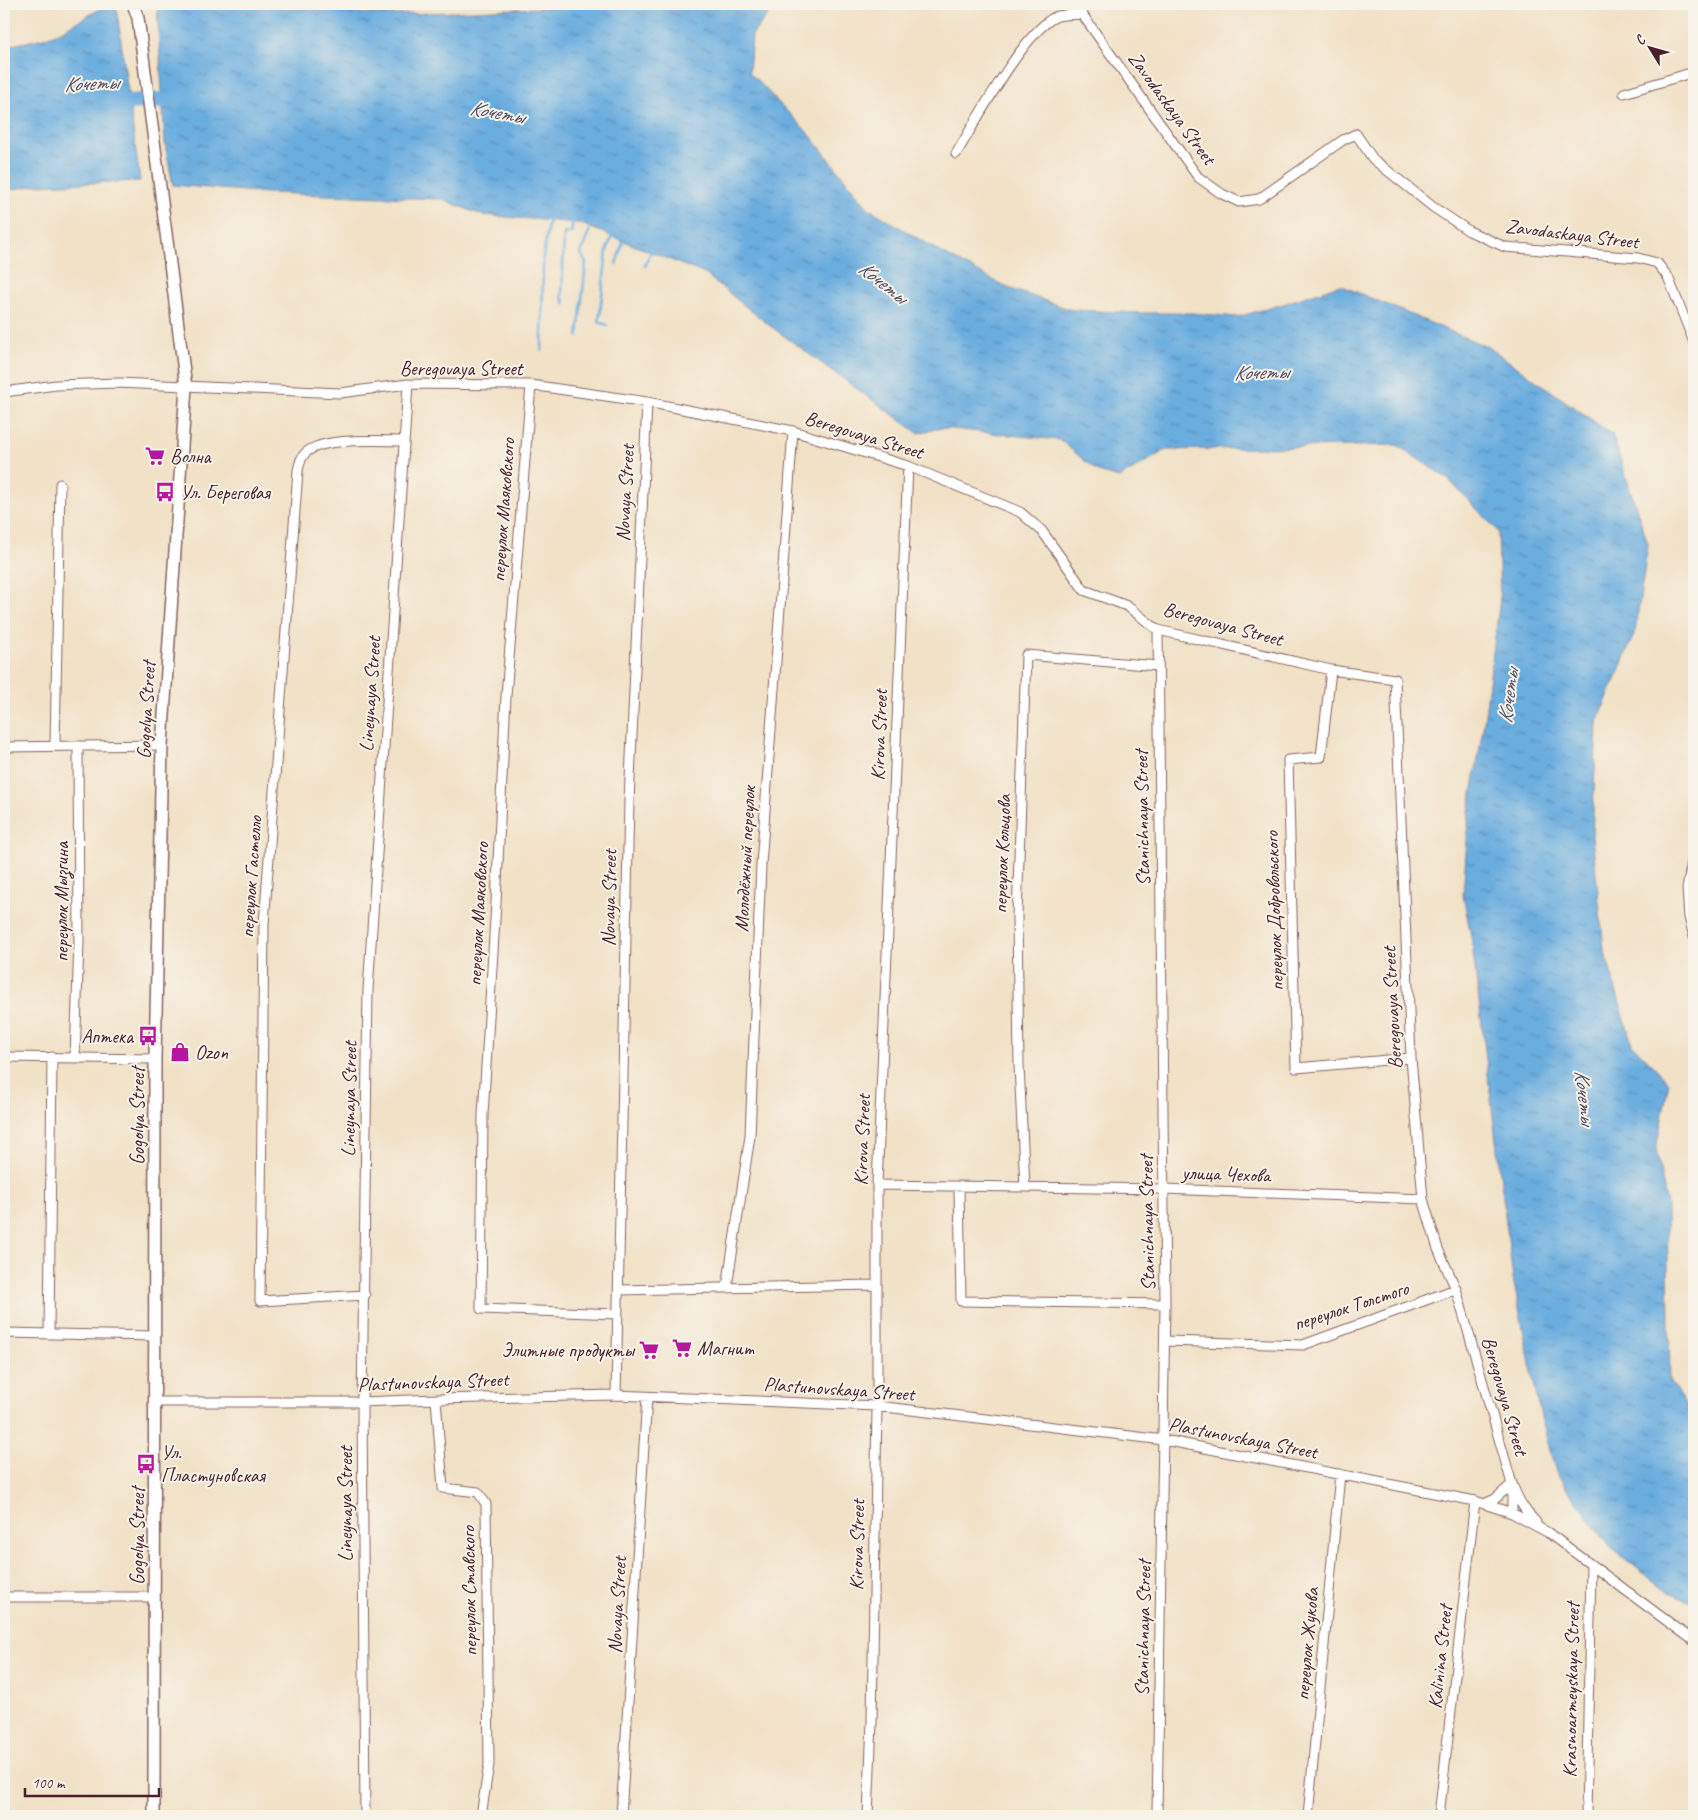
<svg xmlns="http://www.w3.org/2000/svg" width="1698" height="1820" font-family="Caveat,sans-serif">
	<defs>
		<pattern id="water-ripples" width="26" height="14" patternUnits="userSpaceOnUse" patternTransform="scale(1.25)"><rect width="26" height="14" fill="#6baddf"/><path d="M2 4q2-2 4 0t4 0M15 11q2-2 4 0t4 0" fill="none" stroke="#5a8cb5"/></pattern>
	</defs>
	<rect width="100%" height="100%" fill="#f7f3e8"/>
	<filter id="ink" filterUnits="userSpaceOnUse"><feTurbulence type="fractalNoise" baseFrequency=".02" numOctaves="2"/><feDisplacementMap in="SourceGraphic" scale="10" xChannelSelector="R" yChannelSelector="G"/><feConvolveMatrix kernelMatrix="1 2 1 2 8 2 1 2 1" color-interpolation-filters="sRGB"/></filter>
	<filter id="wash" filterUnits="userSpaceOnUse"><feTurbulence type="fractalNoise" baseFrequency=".0096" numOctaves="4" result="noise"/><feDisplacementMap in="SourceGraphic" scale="20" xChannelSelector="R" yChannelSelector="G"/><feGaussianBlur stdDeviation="1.12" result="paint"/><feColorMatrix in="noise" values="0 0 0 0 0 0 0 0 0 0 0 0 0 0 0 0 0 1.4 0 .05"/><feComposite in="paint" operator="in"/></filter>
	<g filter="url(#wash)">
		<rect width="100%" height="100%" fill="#f1e1c6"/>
		<!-- water -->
		<path fill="url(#water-ripples)" stroke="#5a6685" d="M 109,4 L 116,4 L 140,181 L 36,185 L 4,191 L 4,47 L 52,36 Z
			M 157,4 L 244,4 L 388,15 L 558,7 L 564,4 L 780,4 L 768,14 L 752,35 L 749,72 L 810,135 L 868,208 L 942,253 L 1008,288 L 1072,310 L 1139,313 L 1191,313 L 1237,317 L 1280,305 L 1340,285 L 1490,348 L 1612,434 L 1648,544 L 1635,632 L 1597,723 L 1592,836 L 1604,949 L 1632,1044 L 1669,1082 L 1656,1149 L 1667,1205 L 1670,1381 L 1694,1417 L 1694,1603 L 1669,1593 L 1610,1547 L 1556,1473 L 1541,1417 L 1513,1279 L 1471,936 L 1463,895 L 1469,812 L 1484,722 L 1500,599 L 1498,531 L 1448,479 L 1397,445 L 1166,450 L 1119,478 L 1098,472 L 1060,440 L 942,428 L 918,433 L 769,325 L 705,274 L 579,223 L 482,215 L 441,199 L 268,193 L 173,185 L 165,144 Z"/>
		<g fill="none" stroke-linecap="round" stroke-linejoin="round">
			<!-- stream -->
			<path stroke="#6baddf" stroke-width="2.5" d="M 616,264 L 624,239
				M 645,266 L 651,251
				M 565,305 L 564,300 L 562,298 L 564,233 L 571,233 L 573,220
				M 607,325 L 599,322 L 607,250 L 612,235
				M 578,336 L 586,263 L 581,254 L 591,226
				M 542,351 L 543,257 L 549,218"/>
			<!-- river -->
			<path stroke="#6baddf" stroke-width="16" d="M 107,103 L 185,99"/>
		</g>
	</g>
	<g filter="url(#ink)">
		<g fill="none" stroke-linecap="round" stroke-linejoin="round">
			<defs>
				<path id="minor" d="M 1624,93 L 1694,72
					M 956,154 C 976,121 1024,32 1055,17 C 1062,14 1074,15 1082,14 L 1198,177 L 1222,194 L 1239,202 L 1259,199 L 1343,140 L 1356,134 L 1373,159 L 1433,207 L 1469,231 L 1505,247 L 1638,258 L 1657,263 L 1668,277 L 1694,342
					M 531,385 L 506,696 L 496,903 L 483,1115 L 481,1309 L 618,1314
					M 4,392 L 56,385 L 118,383 L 340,393 L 408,384 L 531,385 L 647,402 L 793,431 L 908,466 L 1020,512 L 1042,531 L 1084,590 L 1127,606 L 1158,630 L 1331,670 L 1395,679 L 1411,1058 L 1423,1199 L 1438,1249 L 1456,1289 L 1512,1484 L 1512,1513
					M 1331,670 L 1321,757 L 1288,760 L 1296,1068 L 1411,1058
					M 55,745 L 60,484
					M 4,747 L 162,745
					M 1694,851 L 1687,889 L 1689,917 L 1694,937
					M 4,1057 L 155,1059
					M 75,1058 L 79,942 L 78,746
					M 877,1185 L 1164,1189 L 1423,1199
					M 959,1187 L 961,1301 L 1165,1304
					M 1025,1187 L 1019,1066 L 1017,916 L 1026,655 L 1158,666
					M 727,1287 L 750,1136 L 761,865 L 793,431
					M 619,1290 L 876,1285
					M 365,1295 L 260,1301 L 264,924 L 298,471 C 299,466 300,460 303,456 C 315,436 381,441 403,441
					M 4,1333 L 155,1336
					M 49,1333 L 52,1057
					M 1165,1341 L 1303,1345 L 1456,1289
					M 616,1395 L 629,802 L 647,402
					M 436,1399 L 443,1488 L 478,1492 L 486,1504 L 489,1764 L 481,1816
					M 155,1402 L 362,1402 L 436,1399 L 616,1395 L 877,1406 L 1164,1440 L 1475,1501 L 1512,1513 L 1547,1532 L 1694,1641
					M 1484,1504 L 1495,1499 L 1512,1484 C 1518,1499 1524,1511 1536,1522
					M 4,1597 L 155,1597
					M 365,1816 L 362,1402 L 368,990 L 408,384
					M 621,1816 L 647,1397
					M 868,1816 L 872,1722 L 877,1406 L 877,1185 L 908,466
					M 1157,1816 L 1165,1304 L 1158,630
					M 1308,1816 L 1340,1474
					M 1439,1816 L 1475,1501
					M 1586,1816 L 1591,1565"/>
				<path id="tertiary" d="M 133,4 L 138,18 L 186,387 L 162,745 L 155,1059 L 154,1816"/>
			</defs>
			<!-- minor casing -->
			<use href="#minor" stroke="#846361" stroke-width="11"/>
			<!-- tertiary casing -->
			<use href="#tertiary" stroke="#846361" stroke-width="14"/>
			<!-- minor -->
			<use href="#minor" stroke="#fff" stroke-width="9"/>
			<!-- tertiary -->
			<use href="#tertiary" stroke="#fff" stroke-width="11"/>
		</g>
	</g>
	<!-- icons -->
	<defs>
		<symbol id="supermarket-bare" viewBox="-9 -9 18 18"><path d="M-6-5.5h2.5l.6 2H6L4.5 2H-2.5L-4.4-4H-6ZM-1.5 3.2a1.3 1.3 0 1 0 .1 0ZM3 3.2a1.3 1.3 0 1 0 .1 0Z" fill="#b5179e" stroke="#f7f3e8" stroke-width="2.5" paint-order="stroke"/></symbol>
		<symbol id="bus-bare" viewBox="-9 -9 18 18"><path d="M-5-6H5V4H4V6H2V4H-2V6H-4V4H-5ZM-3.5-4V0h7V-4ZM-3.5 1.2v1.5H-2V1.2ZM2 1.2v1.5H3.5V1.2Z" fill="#b5179e" stroke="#f7f3e8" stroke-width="2.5" paint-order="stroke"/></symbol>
		<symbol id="shop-bare" viewBox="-9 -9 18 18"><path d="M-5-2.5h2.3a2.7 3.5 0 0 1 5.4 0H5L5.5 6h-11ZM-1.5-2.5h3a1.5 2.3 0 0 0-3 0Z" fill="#b5179e" stroke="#f7f3e8" stroke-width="2.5" paint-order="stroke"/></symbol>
	</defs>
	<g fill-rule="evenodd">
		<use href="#supermarket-bare" x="141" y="442" width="28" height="28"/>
		<use href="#bus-bare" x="151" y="478" width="28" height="28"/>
		<use href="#bus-bare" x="134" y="1022" width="28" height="28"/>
		<use href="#shop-bare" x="166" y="1038" width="28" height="28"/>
		<use href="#supermarket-bare" x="668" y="1334" width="28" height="28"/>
		<use href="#supermarket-bare" x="635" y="1336" width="28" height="28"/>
		<use href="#bus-bare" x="132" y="1450" width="28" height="28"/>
	</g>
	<g text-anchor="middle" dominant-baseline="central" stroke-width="4" stroke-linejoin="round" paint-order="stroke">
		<!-- street labels -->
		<g font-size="20" fill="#4a1f2b" stroke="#f7f3e8">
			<text transform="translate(1172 108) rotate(54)">Zavodaskaya Street</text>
			<text transform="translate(1572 234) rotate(7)">Zavodaskaya Street</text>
			<text x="461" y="368">Beregovaya Street</text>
			<text transform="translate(864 435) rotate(17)">Beregovaya Street</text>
			<text transform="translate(625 493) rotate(-87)">Novaya Street</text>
			<text transform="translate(503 510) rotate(-86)">переулок Маяковского</text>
			<text transform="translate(1223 624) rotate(15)">Beregovaya Street</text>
			<text transform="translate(370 694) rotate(-86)">Lineynaya Street</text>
			<text transform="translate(146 710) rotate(-87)">Gogolya Street</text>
			<text transform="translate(879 735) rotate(-88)">Kirova Street</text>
			<text transform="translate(1142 818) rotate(-91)">Stanichnaya Street</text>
			<text transform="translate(1002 854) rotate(-88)">переулок Кольцова</text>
			<text transform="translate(745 859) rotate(-87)">Молодёжный переулок</text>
			<text transform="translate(251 877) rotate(-86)">переулок Гастелло</text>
			<text transform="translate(609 898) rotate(-89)">Novaya Street</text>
			<text transform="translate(61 902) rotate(-90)">переулок Мызгина</text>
			<text transform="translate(1274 911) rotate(-92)">переулок Добровольского</text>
			<text transform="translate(478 914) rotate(-87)">переулок Маяковского</text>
			<text transform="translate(1392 1008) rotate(-93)">Beregovaya Street</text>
			<text transform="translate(349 1099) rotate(-89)">Lineynaya Street</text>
			<text transform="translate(137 1116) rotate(-90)">Gogolya Street</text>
			<text transform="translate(862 1140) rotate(-88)">Kirova Street</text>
			<text transform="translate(1226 1174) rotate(2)">улица Чехова</text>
			<text transform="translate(1147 1223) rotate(-91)">Stanichnaya Street</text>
			<text transform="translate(1351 1306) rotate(-18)">переулок Толстого</text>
			<text transform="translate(433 1382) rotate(-2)">Plastunovskaya Street</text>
			<text transform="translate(839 1389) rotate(4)">Plastunovskaya Street</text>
			<text transform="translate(1505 1396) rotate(74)">Beregovaya Street</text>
			<text transform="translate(1243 1438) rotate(11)">Plastunovskaya Street</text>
			<text transform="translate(345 1504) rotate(-90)">Lineynaya Street</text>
			<text transform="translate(137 1536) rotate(-90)">Gogolya Street</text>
			<text transform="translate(857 1545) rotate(-89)">Kirova Street</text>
			<text transform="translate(469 1591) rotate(-91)">переулок Ставского</text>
			<text transform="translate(617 1605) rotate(-87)">Novaya Street</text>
			<text transform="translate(1143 1628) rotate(-89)">Stanichnaya Street</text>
			<text transform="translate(1307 1644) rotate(-85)">переулок Жукова</text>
			<text transform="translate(1440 1657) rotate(-84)">Kalinina Street</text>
			<text transform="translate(1571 1690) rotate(-89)">Krasnoarmeyskaya Street</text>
		</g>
		<!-- poi labels -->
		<g font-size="20" fill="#4a1f2b" stroke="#f7f3e8" text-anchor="start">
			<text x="170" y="456">Волна</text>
			<text x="180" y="492">Ул. Береговая</text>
			<text x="133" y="1036" text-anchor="end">Аптека</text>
			<text x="195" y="1052">Ozon</text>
			<text x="697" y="1348">Магнит</text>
			<text x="634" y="1350" text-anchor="end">Элитные продукты</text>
			<text x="161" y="1452">Ул.<tspan x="161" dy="23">Пластуновская</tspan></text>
		</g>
		<!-- water labels -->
		<g font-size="21" font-style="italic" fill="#56516a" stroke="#f7f3e8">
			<text transform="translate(91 83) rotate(-3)">Кочеты</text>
			<text transform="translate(497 112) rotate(10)">Кочеты</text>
			<text transform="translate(883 282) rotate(38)">Кочеты</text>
			<text transform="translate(1261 372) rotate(-2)">Кочеты</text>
			<text transform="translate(1508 696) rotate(-83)">Кочеты</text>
			<text transform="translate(1585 1097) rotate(83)">Кочеты</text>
		</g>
	</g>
	<!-- margin -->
	<rect width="1698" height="1820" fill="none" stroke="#f7f3e8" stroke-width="20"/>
	<!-- north arrow -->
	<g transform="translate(1650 48) rotate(307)" stroke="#f7f3e8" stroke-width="4" paint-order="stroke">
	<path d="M0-4L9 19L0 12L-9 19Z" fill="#4a1f2b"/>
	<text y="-8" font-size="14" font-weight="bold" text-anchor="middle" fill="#4a1f2b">С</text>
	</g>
	<!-- scale -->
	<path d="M25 1788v8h134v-8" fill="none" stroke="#4a1f2b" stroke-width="2.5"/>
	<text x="32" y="1788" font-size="15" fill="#4a1f2b" stroke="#f7f3e8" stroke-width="4" paint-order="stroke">100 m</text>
</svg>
